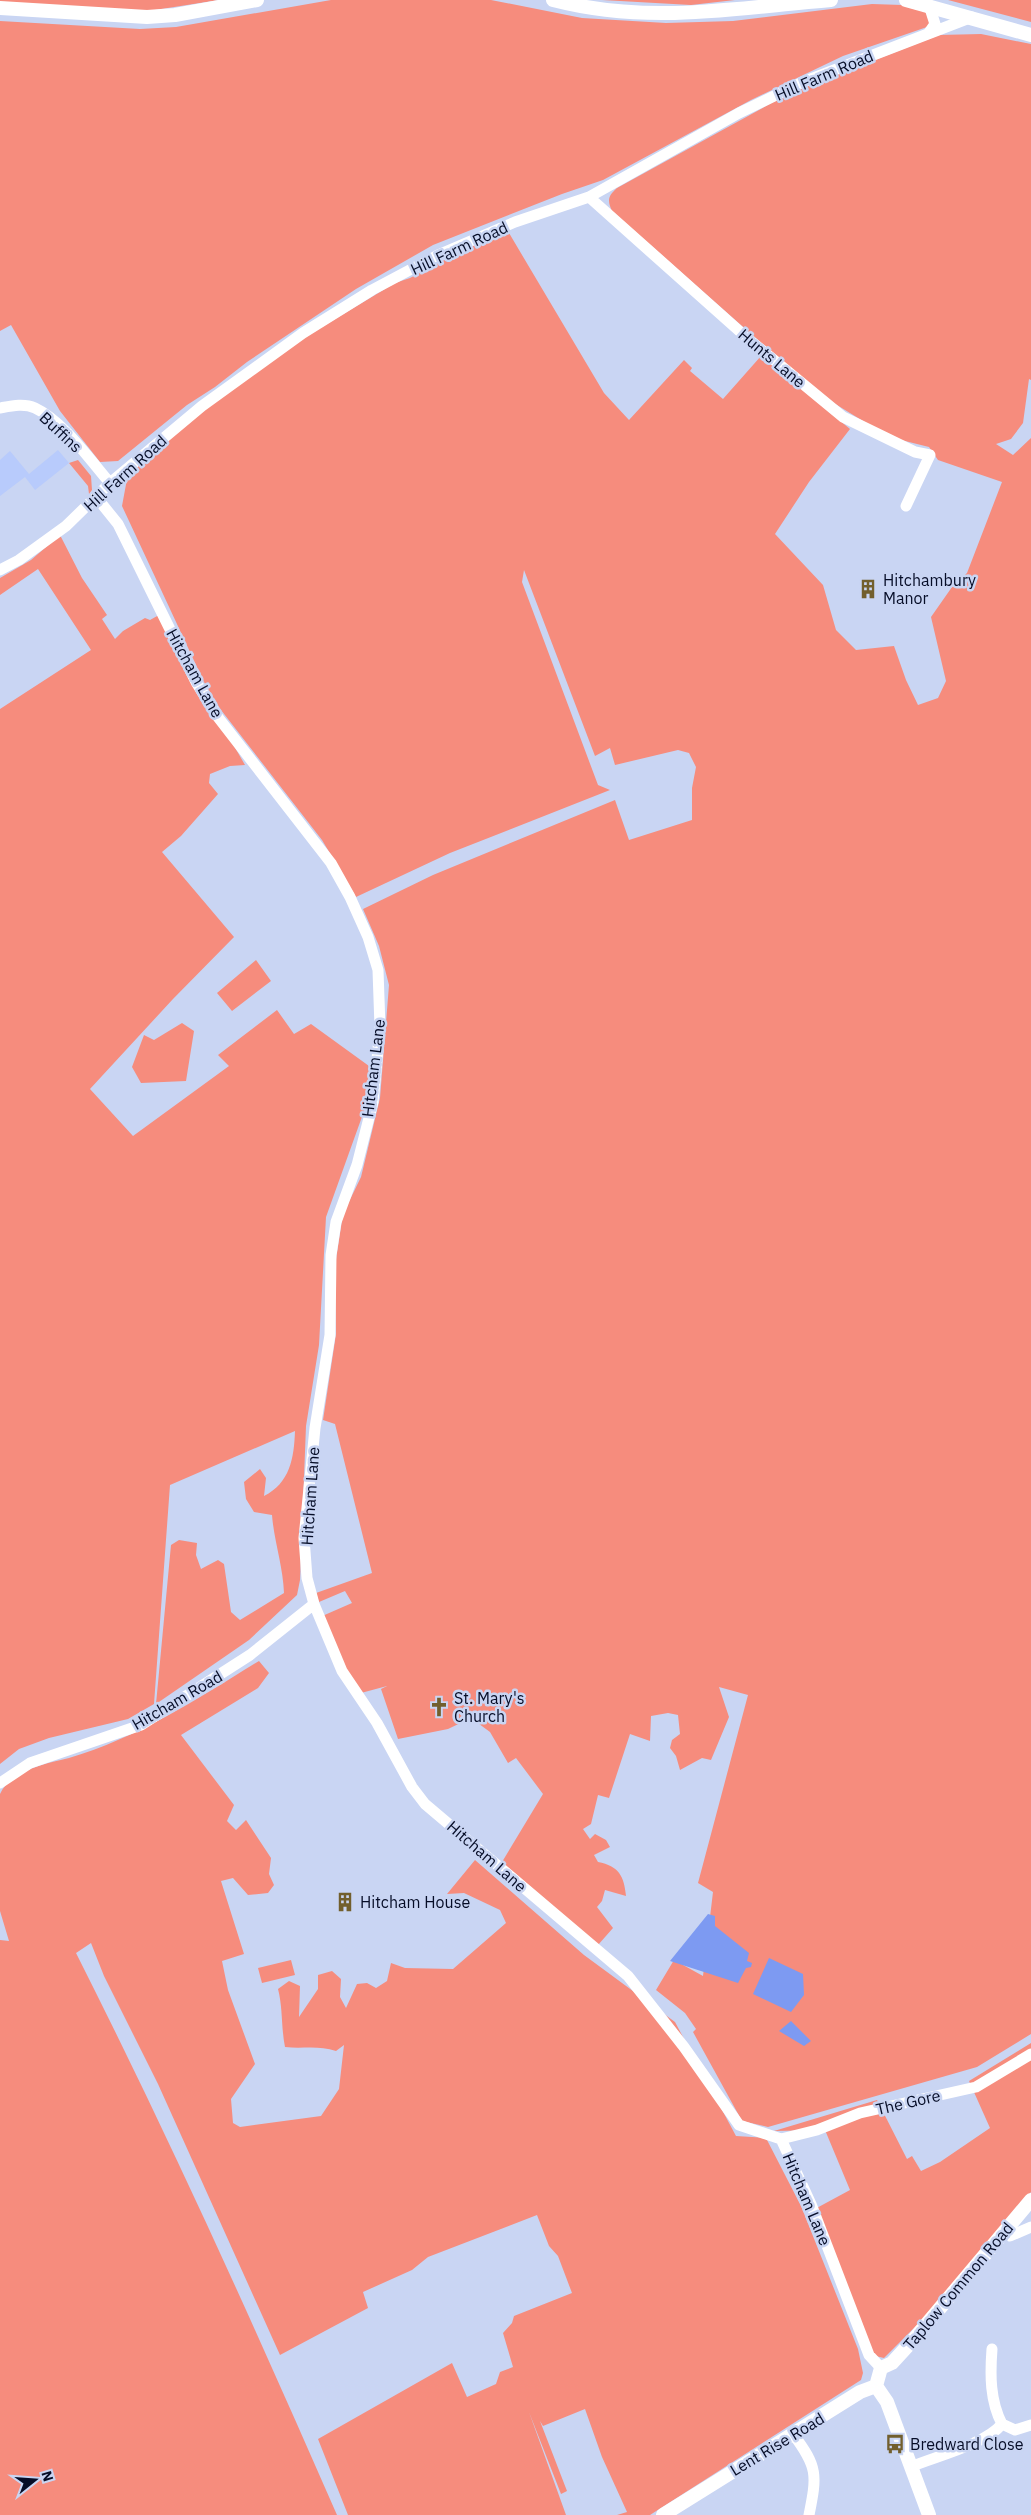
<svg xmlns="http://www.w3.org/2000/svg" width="1031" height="2515" font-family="'IBM Plex Sans',sans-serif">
	<rect width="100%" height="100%" fill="#c9d5f3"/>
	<!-- built -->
	<path fill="#b8cbfc" d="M 58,450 L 69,463 L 35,490 L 25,477 L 0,496 L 0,460 L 10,451 L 29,474 Z"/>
	<!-- green -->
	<path fill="#f68c7d" d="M 0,0 L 219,0 L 155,10 L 117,10 L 0,2 Z
		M 331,0 L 491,0 L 582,18 L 666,23 L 733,21 L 872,4 L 902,5 L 925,9 L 930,23 L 927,27 L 843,56 L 751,100 L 603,180 L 562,194 L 433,245 L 356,289 L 247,362 L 215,387 L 187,405 L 118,461 L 100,462 L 60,411 L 11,325 L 0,331 L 0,21 L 140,29 L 176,27 Z
		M 602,0 L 735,0 L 691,5 Z
		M 948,0 L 1031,0 L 1031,22 Z
		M 981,34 L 1031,44 L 1031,380 L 1029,379 L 1023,423 L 1011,439 L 996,444 L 1013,455 L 1031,438 L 1031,2034 L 977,2067 L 768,2127 L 742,2121 L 693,2032 L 696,2029 L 685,2013 L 656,1990 L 674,1960 L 703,1976 L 713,1892 L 698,1883 L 748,1695 L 719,1687 L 729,1717 L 711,1760 L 702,1758 L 680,1770 L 676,1756 L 670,1748 L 672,1740 L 680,1734 L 678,1715 L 668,1713 L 651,1716 L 650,1741 L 630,1734 L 609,1798 L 598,1795 L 591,1824 L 583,1829 L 590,1839 L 595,1834 L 606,1840 L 610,1847 L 594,1855 L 598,1862 C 619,1866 624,1876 626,1896 L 605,1890 L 602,1901 L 597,1907 L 613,1928 L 598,1945 L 502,1862 L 543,1794 L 516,1758 L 508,1763 L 490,1732 L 471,1718 L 448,1729 L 398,1739 L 381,1689 L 387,1686 L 361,1693 L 344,1670 L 320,1617 L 352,1603 L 345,1591 L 319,1602 L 316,1593 L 372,1573 L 335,1424 L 323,1420 L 336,1334 L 335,1266 L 343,1214 L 361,1177 L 380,1098 L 389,985 L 379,946 L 363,909 L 433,875 L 615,800 L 629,840 L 692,820 L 692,788 L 696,767 L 689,753 L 678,750 L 615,765 L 610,748 L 595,756 L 524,570 L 522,582 L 598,785 L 610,790 L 450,853 L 356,897 L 322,840 L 221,710 L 204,682 L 122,506 L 127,479 L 148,454 L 267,360 L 395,283 L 410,278 L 506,228 L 604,393 L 629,420 L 684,360 L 692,368 L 690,371 L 723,399 L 761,356 L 850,429 L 809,482 L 775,534 L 823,585 L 836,630 L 856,650 L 894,646 L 906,680 L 918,705 L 938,698 L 946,681 L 931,617 L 952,587 L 967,573 L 1002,482 L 938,460 L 929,447 L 889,437 L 819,394 L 612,211 C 607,200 608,196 617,188 L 788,94 L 939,35 Z
		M 78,460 L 91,476 L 92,490 L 89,494 L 88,486 L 69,463 Z
		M 60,535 L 82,578 L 107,615 L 102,619 L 115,639 L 123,631 L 145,618 L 150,620 L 159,615 L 245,765 L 230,766 L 210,774 L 209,783 L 218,794 L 181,836 L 162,852 L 234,937 L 173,999 L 90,1089 L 133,1136 L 229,1066 L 218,1055 L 277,1010 L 294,1034 L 311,1024 L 369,1066 L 368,1100 L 326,1217 L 319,1345 L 306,1426 L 300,1580 L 297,1595 L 249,1640 L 156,1704 L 171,1545 L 179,1540 L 197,1543 L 196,1555 L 201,1569 L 218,1560 L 224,1564 L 231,1612 L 240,1620 L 284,1593 C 283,1566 274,1541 272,1515 L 254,1512 L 246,1499 L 244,1482 L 260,1469 L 266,1478 L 264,1496 C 290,1483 294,1458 295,1431 L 170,1485 L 154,1704 L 128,1719 L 49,1738 L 19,1749 L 0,1764 L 0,709 L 91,650 L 38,569 L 0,595 L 0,578 L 31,560 Z
		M 256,960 L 271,981 L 232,1011 L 217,993 Z
		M 182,1023 L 194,1031 L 186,1081 L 141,1083 L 132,1067 L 144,1035 L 154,1040 Z
		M 259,1661 L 269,1673 L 258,1688 L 181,1735 L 234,1805 L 227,1821 L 236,1830 L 246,1820 L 271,1858 L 269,1874 L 274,1885 L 268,1893 L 248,1895 L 233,1878 L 221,1881 L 244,1954 L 222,1961 L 228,1990 L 255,2064 L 231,2099 L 233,2123 L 240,2127 L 321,2116 L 339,2089 L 344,2045 L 336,2051 C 319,2045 303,2049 285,2047 C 281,2027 283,2008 278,1989 L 289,1981 L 300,1986 L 299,2017 L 318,1989 L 318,1975 L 332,1971 L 341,1979 L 340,1997 L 346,2008 L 357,1984 L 367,1983 L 376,1988 L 387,1981 L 391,1963 L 405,1968 L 453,1969 L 506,1923 L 500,1910 L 464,1893 L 447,1894 L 475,1860 L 584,1955 L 675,2022 L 736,2136 L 766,2138 L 801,2206 L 858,2349 L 863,2373 L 861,2380 L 650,2515 L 617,2515 L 627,2512 L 602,2457 L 585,2409 L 543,2426 L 540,2421 L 567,2491 L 561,2494 L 529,2412 L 566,2515 L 348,2515 L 318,2439 L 452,2363 L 467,2397 L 496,2384 L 500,2372 L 513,2367 L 503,2333 L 512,2323 L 514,2316 L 572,2293 L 558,2256 L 549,2246 L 537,2215 L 428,2257 L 412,2270 L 363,2292 L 368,2308 L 280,2355 L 158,2084 L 104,1976 L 91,1943 L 76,1953 C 169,2137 254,2325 337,2515 L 0,2515 L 0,1940 L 9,1941 L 0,1911 L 0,1794 C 11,1770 45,1764 69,1758 C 138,1738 199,1698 259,1661 Z
		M 291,1960 L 295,1975 L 262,1983 L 258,1968 Z
		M 1031,2043 L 1031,2192 L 928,2314 L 884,2358 L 871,2355 L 813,2210 L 850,2190 L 825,2130 L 774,2131 L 877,2100 L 907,2159 L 912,2156 L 921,2171 L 940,2162 L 990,2128 L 969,2081 Z"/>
	<!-- water -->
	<path fill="#7d9af2" d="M 708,1914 L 715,1916 L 715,1926 L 749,1953 L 747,1961 L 752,1963 L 751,1967 L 746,1968 L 738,1983 L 670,1961 Z
		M 769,1958 L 803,1974 L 804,1995 L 791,2012 L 753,1994 Z
		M 791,2021 L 811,2041 L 804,2046 L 779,2031 Z"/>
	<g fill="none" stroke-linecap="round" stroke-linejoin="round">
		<!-- minor -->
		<path stroke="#fff" stroke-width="11" d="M 928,34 L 935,24 L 929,5
			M 589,197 L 746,337 L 843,417 L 915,452 L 930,455 L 906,506
			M 0,408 C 11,406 24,403 35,408 C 63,421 90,460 110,483
			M 97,498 L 118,524 L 196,682 L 217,716 L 331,863 L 350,897 L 368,937 L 378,970 L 380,1027 L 373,1102 L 357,1165 L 336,1222 L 331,1255 L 330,1335 L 315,1428 L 304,1538 L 307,1578 L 314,1604 L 342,1671 L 377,1723 L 412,1787 L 425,1804 L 628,1976 L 684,2047 L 739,2125 L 781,2139 L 811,2204 L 869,2355 L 881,2368
			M 0,570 L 19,560 L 66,526 L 110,483 L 202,406 L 303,333 L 372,290 L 438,255 L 515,222 L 589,197 L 739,113 L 803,82 L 972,17
			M 0,1783 L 30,1763 L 141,1725 L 250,1655 L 314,1604
			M 781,2139 L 817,2130 L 860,2113 L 976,2087 L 1031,2054
			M 1004,2233 L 1010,2236 L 1031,2227
			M 992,2349 C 990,2375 990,2401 1002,2424 L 1015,2430 L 1031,2425
			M 793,2434 C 818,2467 817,2475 809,2515
			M 913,2466 C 937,2456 986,2444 1002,2424"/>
		<!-- tertiary -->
		<path stroke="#fff" stroke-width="14" d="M 553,0 C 650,25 734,8 831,0
			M 906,0 L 1031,35
			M 0,8 L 147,17 L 175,15 L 257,0
			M 876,2386 L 881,2368 L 892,2363 L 914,2339 L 1031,2200
			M 876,2386 L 887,2402 L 929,2515
			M 663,2515 L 860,2392 L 876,2386"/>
	</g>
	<!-- icons -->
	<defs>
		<symbol id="building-bare" viewBox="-9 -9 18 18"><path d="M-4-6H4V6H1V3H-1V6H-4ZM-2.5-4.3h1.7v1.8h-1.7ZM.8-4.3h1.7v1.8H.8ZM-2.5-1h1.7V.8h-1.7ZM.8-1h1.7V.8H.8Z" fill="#725f2d" stroke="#c9d5f3" stroke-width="2.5" paint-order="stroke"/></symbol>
		<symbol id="church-bare" viewBox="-9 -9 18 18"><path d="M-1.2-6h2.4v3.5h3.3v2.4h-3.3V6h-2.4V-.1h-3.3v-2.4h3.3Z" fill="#725f2d" stroke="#c9d5f3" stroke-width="2.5" paint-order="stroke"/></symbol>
		<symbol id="bus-bare" viewBox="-9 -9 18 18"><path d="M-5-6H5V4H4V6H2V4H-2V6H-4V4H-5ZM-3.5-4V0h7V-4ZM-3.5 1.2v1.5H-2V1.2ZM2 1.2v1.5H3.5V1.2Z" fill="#725f2d" stroke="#c9d5f3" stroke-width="2.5" paint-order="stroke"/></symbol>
	</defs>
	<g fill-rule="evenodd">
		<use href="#building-bare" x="854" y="575" width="28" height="28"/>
		<use href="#church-bare" x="425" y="1693" width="28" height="28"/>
		<use href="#building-bare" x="331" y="1888" width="28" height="28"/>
		<use href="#bus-bare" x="881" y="2430" width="28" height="28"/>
	</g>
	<g text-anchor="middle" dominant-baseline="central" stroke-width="5" stroke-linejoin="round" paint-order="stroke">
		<!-- street labels -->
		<g font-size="16" fill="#060d27" stroke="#c9d5f3">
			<text transform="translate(824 75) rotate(-23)">Hill Farm Road</text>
			<text transform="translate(459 248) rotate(-25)">Hill Farm Road</text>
			<text transform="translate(772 358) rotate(40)">Hunts Lane</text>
			<text transform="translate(61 432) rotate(43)">Buffins</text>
			<text transform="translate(125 473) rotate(-42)">Hill Farm Road</text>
			<text transform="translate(195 673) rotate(61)">Hitcham Lane</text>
			<text transform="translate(373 1068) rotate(-83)">Hitcham Lane</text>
			<text transform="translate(310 1496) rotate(-86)">Hitcham Lane</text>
			<text transform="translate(177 1700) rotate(-30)">Hitcham Road</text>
			<text transform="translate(487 1856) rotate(41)">Hitcham Lane</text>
			<text transform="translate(908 2102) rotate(-13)">The Gore</text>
			<text transform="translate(807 2199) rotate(67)">Hitcham Lane</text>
			<text transform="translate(958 2286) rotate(-50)">Taplow Common Road</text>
			<text transform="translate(777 2444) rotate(-31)">Lent Rise Road</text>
		</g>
		<!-- poi labels -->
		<g font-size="16" fill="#060d27" stroke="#c9d5f3" text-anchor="start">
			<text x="883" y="580">Hitchambury<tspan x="883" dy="18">Manor</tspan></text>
			<text x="454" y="1698">St. Mary's<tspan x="454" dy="18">Church</tspan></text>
			<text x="360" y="1902">Hitcham House</text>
			<text x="910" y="2444">Bredward Close</text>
		</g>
	</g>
	<!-- north arrow -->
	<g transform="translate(35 2480) rotate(73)" stroke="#c9d5f3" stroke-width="4" paint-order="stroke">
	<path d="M0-4L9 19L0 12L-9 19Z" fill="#060d27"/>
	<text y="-8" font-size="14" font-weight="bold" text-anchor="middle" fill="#060d27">N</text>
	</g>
</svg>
